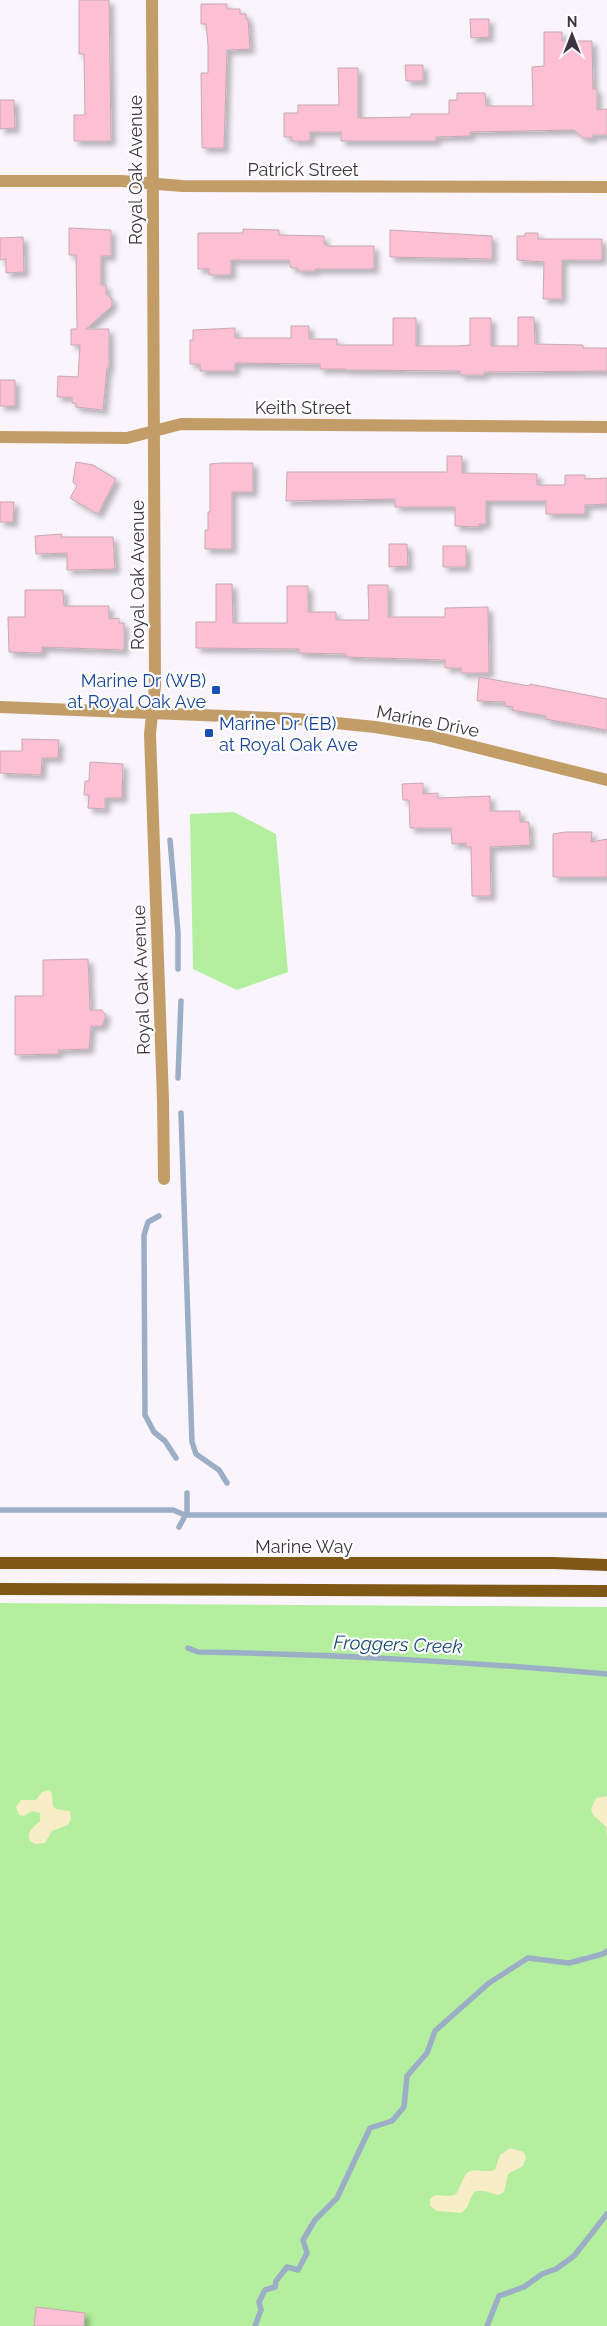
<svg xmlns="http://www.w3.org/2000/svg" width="607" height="2326" font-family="Raleway,sans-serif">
	<defs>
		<filter id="shadow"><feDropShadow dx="4.5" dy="4.5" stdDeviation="2.5" flood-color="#0004"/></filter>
	</defs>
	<rect width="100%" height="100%" fill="#faf4fd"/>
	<!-- green -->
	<path fill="#b3ef9e" d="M 234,812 L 276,834 L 288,972 L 237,990 L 193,969 L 190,814 Z
		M 0,1603 L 607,1607 L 607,2326 L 0,2326 Z"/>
	<!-- sand -->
	<path fill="#f7edc7" d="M 49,1790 L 52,1794 L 53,1806 L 56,1809 L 70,1811 L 71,1819 L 68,1825 L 52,1831 L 45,1843 L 35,1844 L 30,1841 C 26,1831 34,1827 40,1821 L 40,1813 L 32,1811 L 24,1816 L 19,1815 L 16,1807 L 21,1800 L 36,1800 L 42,1792 Z
		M 607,1796 L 607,1839 L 606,1827 L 593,1815 L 591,1809 L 596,1798 Z
		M 510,2148 L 524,2152 L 526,2158 L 523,2166 L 508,2174 L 504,2192 L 498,2195 C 462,2182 478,2201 461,2213 L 437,2211 L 430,2206 L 430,2199 L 435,2195 L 451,2196 L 456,2194 C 460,2188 461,2182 465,2176 C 471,2165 485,2174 495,2170 L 500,2155 Z"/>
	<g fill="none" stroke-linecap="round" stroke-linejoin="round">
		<!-- stream -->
		<path stroke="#9caec5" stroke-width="5.5" d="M 170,840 L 178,933 L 178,969
			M 178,1078 L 181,1001
			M 181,1113 L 192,1442 L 196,1454 L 219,1470 L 227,1483
			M 159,1216 L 148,1222 L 144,1235 L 145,1415 L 154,1432 L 165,1441 L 176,1458
			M 0,1510 L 173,1510 L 185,1515 L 607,1515
			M 179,1527 L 187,1512 L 187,1493
			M 188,1648 L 198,1652 C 335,1654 471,1662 607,1674
			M 255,2326 L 261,2310 L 259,2302 L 265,2290 L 275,2287 L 276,2281 L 287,2267 L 298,2270 L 307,2253 L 303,2240 L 315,2220 L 337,2198 L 370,2128 L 392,2121 L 404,2107 L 407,2076 L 427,2053 L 435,2031 L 489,1983 L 528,1958 L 569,1963 L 603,1954 L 607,1951
			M 487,2326 L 499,2296 L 524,2287 L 542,2274 L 556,2269 L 574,2256 L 607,2214"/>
	</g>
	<!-- building -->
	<path fill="#fcbfd3" stroke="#c6aab2" filter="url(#shadow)" d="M 79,0 L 109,0 L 111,141 L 74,141 L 74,115 L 85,115 L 84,54 L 79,54 Z
		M 201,4 L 227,4 L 227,9 L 240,9 L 240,14 L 246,14 L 246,19 L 248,19 L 250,49 L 227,50 L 224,148 L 202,148 L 201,73 L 208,73 L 208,45 L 206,24 L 201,24 Z
		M 470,19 L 489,19 L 489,37 L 471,38 Z
		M 544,32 L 562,32 L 562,41 L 592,41 L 593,89 L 597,89 L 597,110 L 607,109 L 607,135 L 593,135 L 593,138 L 583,138 L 574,130 L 470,132 L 470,136 L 436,137 L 436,141 L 341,141 L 341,132 L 310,132 L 310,141 L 292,141 L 292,137 L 284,137 L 284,113 L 298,113 L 298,105 L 339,105 L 338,68 L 358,68 L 358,118 L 411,117 L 411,114 L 449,114 L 449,100 L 457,100 L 457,93 L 485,93 L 486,106 L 533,106 L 532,67 L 544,66 Z
		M 405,65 L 423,65 L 423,81 L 406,81 Z
		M 0,100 L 14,100 L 15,128 L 0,129 Z
		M 69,228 L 111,230 L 111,256 L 101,256 L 101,285 L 106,285 L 106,294 L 112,299 L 112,306 L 86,329 L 109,329 L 109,368 L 107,368 L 103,410 L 76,407 L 76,403 L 72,403 L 72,397 L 57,397 L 58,376 L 78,377 L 80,345 L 71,345 L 71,329 L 77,329 L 76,255 L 69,255 Z
		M 243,229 L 279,230 L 279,235 L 324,236 L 324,244 L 328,246 L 374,246 L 374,269 L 315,269 L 315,271 L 298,271 L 298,268 L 291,268 L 289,260 L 231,260 L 231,275 L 209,275 L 209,269 L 198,269 L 198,233 L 243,233 Z
		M 390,230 L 492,236 L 492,259 L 390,257 Z
		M 525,233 L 538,233 L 538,239 L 602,239 L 602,260 L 562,260 L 562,299 L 543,299 L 544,262 L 517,260 L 517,236 L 525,236 Z
		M 23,237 L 24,272 L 6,273 L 6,259 L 0,260 L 0,238 Z
		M 518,317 L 534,317 L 535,344 L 583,345 L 583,348 L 607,348 L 607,371 L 484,372 L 484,375 L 460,375 L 460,371 L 346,370 L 346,369 L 320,369 L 320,364 L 235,363 L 235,371 L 200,371 L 200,364 L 190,364 L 190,340 L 193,340 L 193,330 L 235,328 L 235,338 L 291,338 L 291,326 L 309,326 L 309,339 L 337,339 L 337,345 L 393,345 L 393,318 L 416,318 L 416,346 L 457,346 L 470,345 L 470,318 L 491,318 L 491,346 L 518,346 Z
		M 0,380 L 15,380 L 15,406 L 0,406 Z
		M 447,456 L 462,456 L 462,473 L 537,474 L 537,485 L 565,485 L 565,475 L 585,475 L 585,479 L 607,478 L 607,504 L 585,505 L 585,514 L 546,514 L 546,501 L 486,501 L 486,524 L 479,524 L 479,527 L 455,526 L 455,507 L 395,507 L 395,499 L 286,501 L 287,472 L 447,472 Z
		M 76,462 L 93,465 L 116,479 L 98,514 L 70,498 L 77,486 L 73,482 Z
		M 220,463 L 253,463 L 253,492 L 232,492 L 232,549 L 205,549 L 205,530 L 208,530 L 208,512 L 210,512 L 210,464 Z
		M 0,502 L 14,502 L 13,522 L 0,522 Z
		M 62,534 L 61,537 L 113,537 L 115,569 L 67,570 L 67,553 L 36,554 L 35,536 Z
		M 389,544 L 407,544 L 408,566 L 389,567 Z
		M 443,546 L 466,546 L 466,567 L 443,567 Z
		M 216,584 L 232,584 L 233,623 L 287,623 L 287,586 L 308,586 L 308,612 L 336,612 L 336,620 L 369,620 L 368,585 L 388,585 L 388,617 L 445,617 L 445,608 L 488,607 L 489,673 L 461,673 L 461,668 L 445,668 L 445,660 L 346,657 L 346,654 L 299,653 L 299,649 L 196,648 L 196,622 L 216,622 Z
		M 25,590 L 63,590 L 64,606 L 109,606 L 109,619 L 119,618 L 119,623 L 124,623 L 124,650 L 42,647 L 42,653 L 9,652 L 8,617 L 25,617 Z
		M 479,677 L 529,686 L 530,684 L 607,699 L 607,730 L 545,719 L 546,716 L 512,710 L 513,707 L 505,706 L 505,702 L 477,701 Z
		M 22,739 L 59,740 L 58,758 L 42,758 L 41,775 L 0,773 L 0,751 L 22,751 Z
		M 90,762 L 123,764 L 122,798 L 105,798 L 105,809 L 88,808 L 89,795 L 84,795 L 85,781 L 89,781 Z
		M 423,783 L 423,794 L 438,793 L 438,798 L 490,796 L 490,811 L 520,811 L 520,822 L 529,822 L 530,845 L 490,847 L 491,896 L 472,896 L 471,847 L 466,847 L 466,843 L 452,844 L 451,828 L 410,828 L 409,800 L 403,800 L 402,784 Z
		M 565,832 L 592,832 L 591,842 L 607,839 L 607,877 L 553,877 L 553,834 Z
		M 88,959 L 90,1010 L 102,1010 L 106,1016 L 102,1026 L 91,1026 L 89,1049 L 58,1050 L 58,1054 L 15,1055 L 15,996 L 43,996 L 43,960 Z
		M 36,2307 L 85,2313 L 84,2326 L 34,2326 Z"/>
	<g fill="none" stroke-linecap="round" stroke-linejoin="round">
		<!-- minor -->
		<path stroke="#c39d68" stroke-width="12" d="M 152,0 L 155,686 L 150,734 L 163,1100 L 164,1179
			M 0,181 L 122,181 L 182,186 L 607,187
			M 0,437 L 127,438 L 181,424 L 607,427
			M 0,707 L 297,719 L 375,727 L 431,736 L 607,780"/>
		<!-- major -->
		<path stroke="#805816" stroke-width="12" d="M 0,1563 L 553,1563 L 607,1565
			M 0,1589 L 607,1591"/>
	</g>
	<!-- markers -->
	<g fill="#1a4fb4" stroke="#fff" stroke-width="2">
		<rect x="211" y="685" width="10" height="10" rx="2.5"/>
		<rect x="204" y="728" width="10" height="10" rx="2.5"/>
	</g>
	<g text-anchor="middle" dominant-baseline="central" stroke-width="4.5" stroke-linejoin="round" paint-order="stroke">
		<!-- street labels -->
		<g font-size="18" fill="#3b353f" stroke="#fff">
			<text x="303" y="169">Patrick Street</text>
			<text transform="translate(135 170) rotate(-90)">Royal Oak Avenue</text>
			<text x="303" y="407">Keith Street</text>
			<text transform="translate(137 575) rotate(-90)">Royal Oak Avenue</text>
			<text transform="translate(428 721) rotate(11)">Marine Drive</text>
			<text transform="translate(141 980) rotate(-92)">Royal Oak Avenue</text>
			<text x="304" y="1546">Marine Way</text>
		</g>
		<!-- transit labels -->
		<g font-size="18" fill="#164399" stroke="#fff" text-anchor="end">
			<text x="206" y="680">Marine Dr (WB)<tspan x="206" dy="21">at Royal Oak Ave</tspan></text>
			<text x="219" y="723" text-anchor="start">Marine Dr (EB)<tspan x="219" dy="21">at Royal Oak Ave</tspan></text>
		</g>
		<!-- water labels -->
		<g font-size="19" font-style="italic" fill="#154774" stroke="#fff">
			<text transform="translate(398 1644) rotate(2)">Froggers Creek</text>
		</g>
	</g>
	<!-- north arrow -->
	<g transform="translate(572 35)" stroke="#ffffff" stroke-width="4" paint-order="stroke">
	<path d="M0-4L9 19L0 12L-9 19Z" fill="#3b353f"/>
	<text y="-8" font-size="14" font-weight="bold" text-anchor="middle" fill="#3b353f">N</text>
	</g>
</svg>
